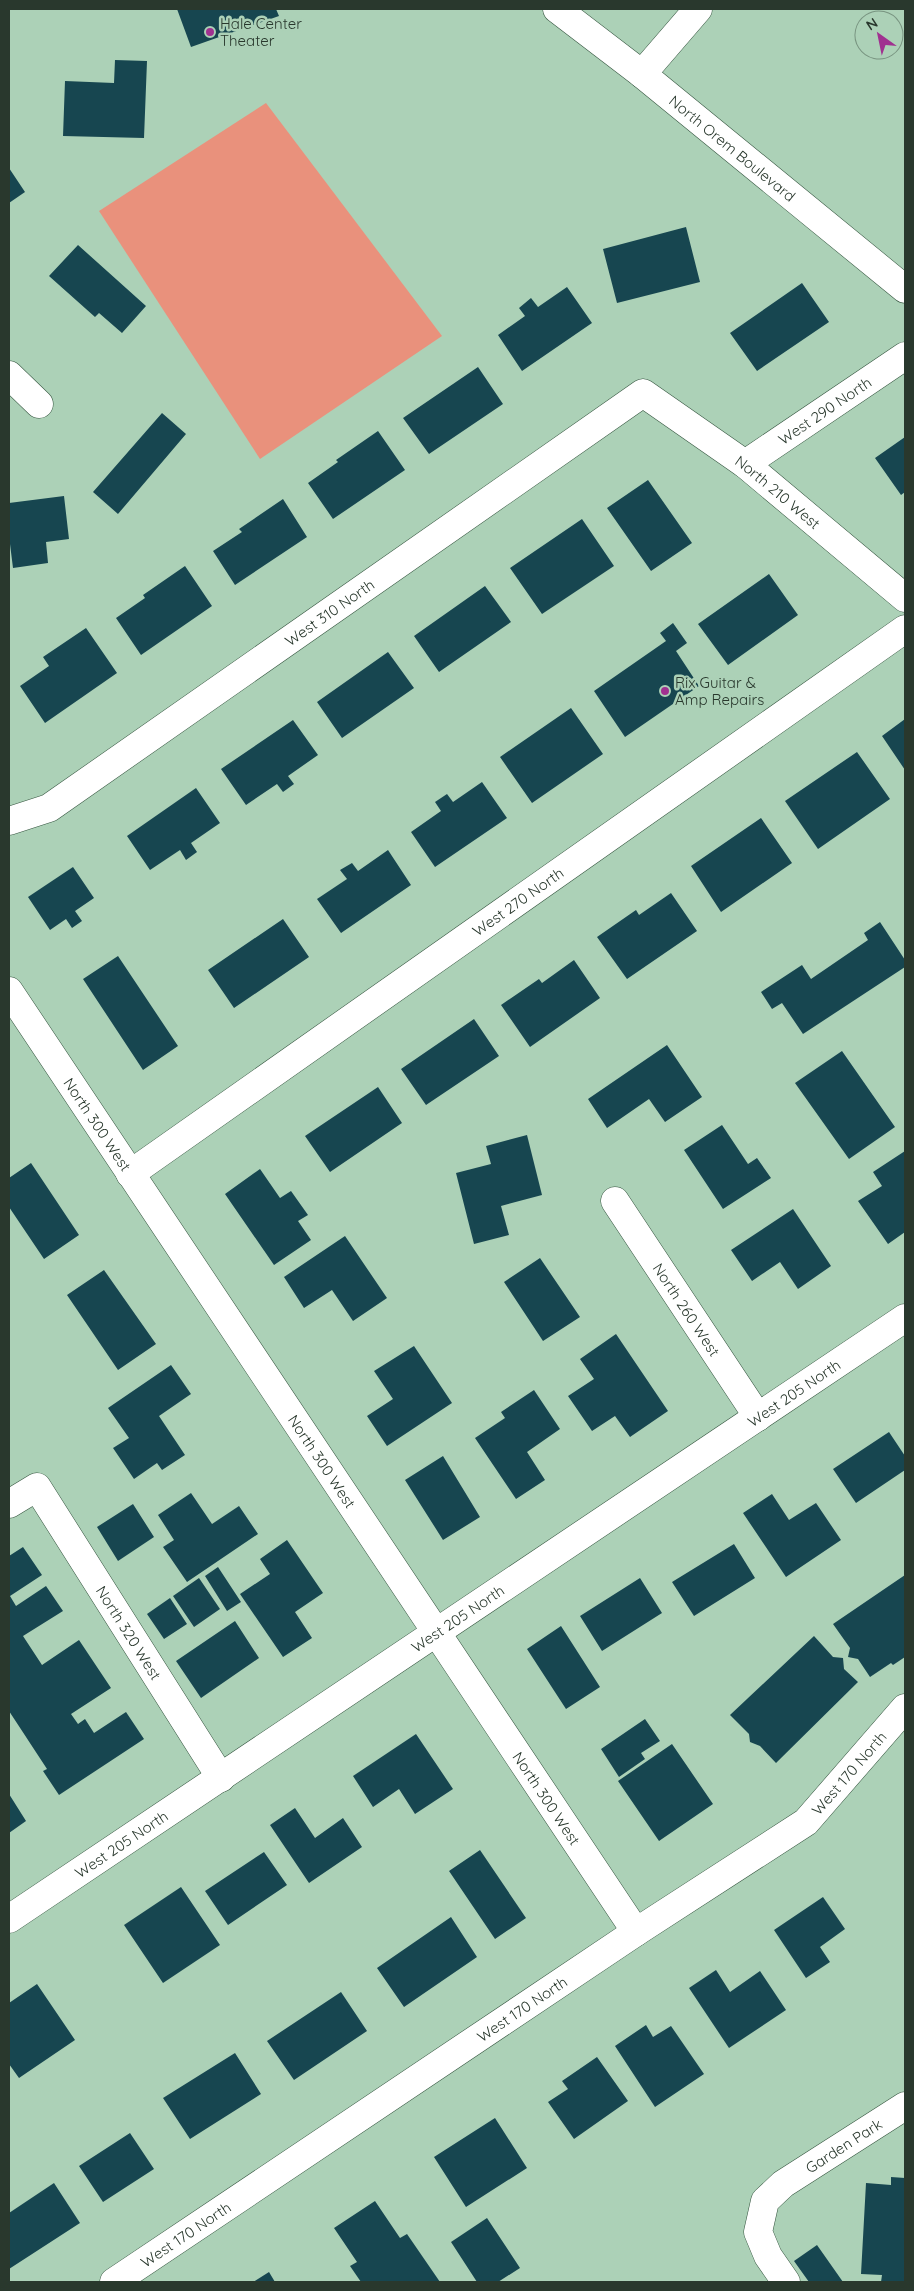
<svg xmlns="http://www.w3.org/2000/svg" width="914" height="2291" font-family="Quicksand,sans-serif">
	<rect width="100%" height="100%" fill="#acd1b7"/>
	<!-- green -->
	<path fill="#e9917c" d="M 266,103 L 442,336 L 260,459 L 99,211 Z"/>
	<!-- building -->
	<path fill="#174650" d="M 177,9 L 276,9 L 279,16 L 191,47 Z
		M 115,60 L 147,61 L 144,138 L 63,136 L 65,81 L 114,83 Z
		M 9,168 L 25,192 L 9,203 Z
		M 686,227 L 700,282 L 617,303 L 603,249 Z
		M 78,245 L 146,306 L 122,333 L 99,313 L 95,317 L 49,276 Z
		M 802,283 L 829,322 L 757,371 L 730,333 Z
		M 567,287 L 592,323 L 522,371 L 498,335 L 525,316 L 519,308 L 531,298 L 538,307 Z
		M 478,367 L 503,404 L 429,454 L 403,418 Z
		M 162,413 L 186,434 L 118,514 L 93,492 Z
		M 378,431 L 405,470 L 333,519 L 308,483 L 338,462 L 336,460 Z
		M 905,437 L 905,492 L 901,495 L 875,458 Z
		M 648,480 L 692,543 L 651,571 L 607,508 Z
		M 64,496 L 69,539 L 46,542 L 48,563 L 13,568 L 10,544 L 9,544 L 9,503 Z
		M 283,499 L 307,537 L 235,585 L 213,551 L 242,532 L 239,529 Z
		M 582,519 L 614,566 L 542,614 L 510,568 Z
		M 185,566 L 212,606 L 141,655 L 116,618 L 145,598 L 143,595 Z
		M 769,574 L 798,615 L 728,665 L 698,624 Z
		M 485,586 L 511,622 L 439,672 L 414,636 Z
		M 673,623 L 687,643 L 676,651 L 699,686 L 625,737 L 594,691 L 666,641 L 660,633 Z
		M 86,628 L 117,673 L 45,723 L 20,686 L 49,666 L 43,657 Z
		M 388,652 L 414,688 L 342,738 L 317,702 Z
		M 571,708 L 603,754 L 532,803 L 500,757 Z
		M 905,719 L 905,770 L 882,736 Z
		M 293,720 L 318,755 L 288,776 L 294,784 L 283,792 L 277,784 L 246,805 L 221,769 Z
		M 857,752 L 890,799 L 818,849 L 785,801 Z
		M 482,782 L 507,818 L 435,867 L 411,832 L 441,811 L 435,802 L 447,794 L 453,802 Z
		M 196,788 L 220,823 L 191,843 L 197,852 L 186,860 L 180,850 L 150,870 L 127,836 Z
		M 761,818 L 792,863 L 721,912 L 691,866 Z
		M 388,850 L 411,885 L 341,933 L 317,899 L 347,879 L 340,870 L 352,863 L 358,871 Z
		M 73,867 L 94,898 L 75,911 L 82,921 L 72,928 L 66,919 L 50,930 L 28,897 Z
		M 671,893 L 697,931 L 627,979 L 597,937 L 636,910 L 639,915 Z
		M 283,919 L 309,957 L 234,1008 L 208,970 Z
		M 880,922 L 905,960 L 905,967 L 803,1034 L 782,1003 L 772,1009 L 761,992 L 802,965 L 811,979 L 868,940 L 864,933 Z
		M 118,956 L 178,1046 L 143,1070 L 83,979 Z
		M 574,960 L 600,998 L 530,1047 L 501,1005 L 539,979 L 542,983 Z
		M 474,1019 L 499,1056 L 426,1105 L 401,1069 Z
		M 667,1045 L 702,1097 L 665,1122 L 649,1099 L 607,1128 L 588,1099 Z
		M 842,1051 L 895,1127 L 849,1159 L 795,1083 Z
		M 378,1087 L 402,1123 L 330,1172 L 305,1136 Z
		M 722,1125 L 748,1164 L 757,1158 L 771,1178 L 723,1209 L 684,1150 Z
		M 527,1135 L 542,1195 L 501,1206 L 509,1235 L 474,1244 L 456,1173 L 491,1164 L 486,1146 Z
		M 905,1151 L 905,1232 L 888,1244 L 858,1201 L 882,1186 L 873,1172 Z
		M 31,1163 L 79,1235 L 44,1259 L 9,1207 L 9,1178 Z
		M 260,1169 L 280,1198 L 291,1191 L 308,1215 L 298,1221 L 311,1240 L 274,1265 L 225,1194 Z
		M 793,1209 L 831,1266 L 798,1289 L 780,1262 L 752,1281 L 731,1250 Z
		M 345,1236 L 387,1298 L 353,1321 L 332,1290 L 304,1308 L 284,1277 Z
		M 540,1258 L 580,1317 L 543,1341 L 504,1282 Z
		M 104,1270 L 156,1344 L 118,1370 L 67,1295 Z
		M 616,1334 L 668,1411 L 630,1437 L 615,1416 L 592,1431 L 568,1396 L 594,1379 L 580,1359 Z
		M 414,1346 L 452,1403 L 387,1446 L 367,1416 L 393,1399 L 374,1371 Z
		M 171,1365 L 191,1394 L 159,1416 L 185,1455 L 162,1470 L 157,1463 L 134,1479 L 113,1448 L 129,1438 L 108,1408 Z
		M 534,1390 L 560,1429 L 527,1452 L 545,1480 L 516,1499 L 475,1438 L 505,1418 L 501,1412 Z
		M 889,1432 L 905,1456 L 905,1470 L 856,1503 L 833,1469 Z
		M 443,1456 L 480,1517 L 443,1540 L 405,1480 Z
		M 191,1493 L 212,1524 L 239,1506 L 258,1534 L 187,1582 L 163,1547 L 174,1540 L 158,1515 Z
		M 772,1494 L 789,1520 L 816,1503 L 841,1540 L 786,1577 L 743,1513 Z
		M 133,1504 L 154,1537 L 118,1561 L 97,1527 Z
		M 287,1540 L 323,1593 L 295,1612 L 312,1638 L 283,1657 L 240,1594 L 270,1574 L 260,1559 Z
		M 734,1544 L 755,1578 L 694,1616 L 672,1582 Z
		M 23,1547 L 42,1575 L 10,1596 L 16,1606 L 46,1586 L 63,1611 L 23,1636 L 42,1665 L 79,1640 L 111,1688 L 71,1714 L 78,1724 L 85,1719 L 94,1733 L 126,1712 L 144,1739 L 59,1795 L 43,1771 L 47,1769 L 9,1711 L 9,1556 Z
		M 218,1567 L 241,1602 L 227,1611 L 205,1576 Z
		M 905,1575 L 905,1657 L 893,1665 L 891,1663 L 870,1677 L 858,1659 L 848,1657 L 850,1648 L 833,1624 Z
		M 199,1578 L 220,1609 L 194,1627 L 173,1596 Z
		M 640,1578 L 662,1613 L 602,1651 L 580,1616 Z
		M 170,1598 L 187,1624 L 164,1639 L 147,1614 Z
		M 235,1621 L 259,1658 L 201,1698 L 176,1661 Z
		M 561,1626 L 600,1687 L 566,1709 L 527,1649 Z
		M 814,1636 L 833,1657 L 843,1658 L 844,1669 L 858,1682 L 776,1763 L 760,1746 L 750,1742 L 749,1734 L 730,1715 Z
		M 645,1719 L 660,1741 L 641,1753 L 645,1759 L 619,1777 L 601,1749 Z
		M 416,1734 L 453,1789 L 415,1814 L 399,1789 L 373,1807 L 353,1776 Z
		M 672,1744 L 713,1804 L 659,1841 L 618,1781 Z
		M 9,1794 L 26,1821 L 9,1833 Z
		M 295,1808 L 315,1838 L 343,1818 L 362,1847 L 309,1883 L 270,1825 Z
		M 480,1850 L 526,1918 L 495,1939 L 449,1871 Z
		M 264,1852 L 287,1885 L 228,1925 L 205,1891 Z
		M 181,1887 L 220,1945 L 163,1983 L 124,1925 Z
		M 823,1897 L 845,1929 L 820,1947 L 830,1962 L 806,1978 L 774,1930 Z
		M 451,1917 L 477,1957 L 404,2007 L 377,1968 Z
		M 716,1970 L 730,1992 L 760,1971 L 786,2010 L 729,2048 L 689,1988 Z
		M 37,1984 L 75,2040 L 19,2078 L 9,2064 L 9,2003 Z
		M 341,1992 L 367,2031 L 294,2080 L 267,2041 Z
		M 646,2025 L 653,2037 L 671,2026 L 704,2074 L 655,2107 L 615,2046 Z
		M 235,2053 L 261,2094 L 190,2139 L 163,2098 Z
		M 597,2057 L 628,2101 L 574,2139 L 548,2102 L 568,2089 L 562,2081 Z
		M 495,2118 L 527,2168 L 466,2207 L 434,2157 Z
		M 130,2133 L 154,2169 L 103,2202 L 79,2166 Z
		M 891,2177 L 905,2178 L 905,2282 L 881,2282 L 882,2275 L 861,2274 L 866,2183 L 891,2185 Z
		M 54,2183 L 80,2223 L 9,2269 L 9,2213 Z
		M 375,2201 L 400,2238 L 407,2234 L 440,2282 L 361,2282 L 350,2266 L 357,2262 L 334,2228 Z
		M 487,2218 L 520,2268 L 498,2282 L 477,2282 L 451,2242 Z
		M 817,2245 L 843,2282 L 809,2282 L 794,2261 Z
		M 269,2272 L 275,2282 L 253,2282 Z"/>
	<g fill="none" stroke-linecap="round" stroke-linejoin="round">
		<defs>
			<g id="minor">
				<path id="s1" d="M 557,9 L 642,74 L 905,289"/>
				<path d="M 642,74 L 698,9"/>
				<path d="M 9,375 L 39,404"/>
				<path id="s2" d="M 745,464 L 905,356"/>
				<path id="s3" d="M 9,821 L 49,808 L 643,393 L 745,464 L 905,598"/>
				<path id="s4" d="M 9,991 L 636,1932"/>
				<path id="s5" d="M 130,1174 L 905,629"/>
				<path id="s6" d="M 615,1201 L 758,1417"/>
				<path id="s7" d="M 9,1504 L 37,1487 L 221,1778"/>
				<path id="s8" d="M 9,1919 L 905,1318"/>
				<path id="s9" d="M 114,2282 L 636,1932 L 806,1822 L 905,1708"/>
				<path id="s10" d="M 786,2282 L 768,2256 L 758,2232 L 765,2201 L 783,2184 L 905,2106"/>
			</g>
		</defs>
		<!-- minor casing -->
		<use href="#minor" stroke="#365640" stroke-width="29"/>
		<!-- minor -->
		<use href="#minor" stroke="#fff" stroke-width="28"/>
	</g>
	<!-- markers -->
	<g fill="#a03190" stroke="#acd1b7" stroke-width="2">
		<circle cx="210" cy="32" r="5"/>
		<circle cx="665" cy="691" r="5"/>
	</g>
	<g text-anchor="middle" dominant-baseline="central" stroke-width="5" stroke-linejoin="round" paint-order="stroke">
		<!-- poi labels -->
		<g font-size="15" fill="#29382d" stroke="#acd1b7" text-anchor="start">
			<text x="220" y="23">Hale Center<tspan x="220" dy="17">Theater</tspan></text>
			<text x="675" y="682">Rix Guitar &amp;<tspan x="675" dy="17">Amp Repairs</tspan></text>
		</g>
		<!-- street labels -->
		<g font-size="15" fill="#29382d" stroke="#acd1b7">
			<text stroke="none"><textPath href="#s1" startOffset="224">North Orem Boulevard</textPath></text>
			<text stroke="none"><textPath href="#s2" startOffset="96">West 290 North</textPath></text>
			<text stroke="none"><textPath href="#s3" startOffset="934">North 210 West</textPath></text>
			<text stroke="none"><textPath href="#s3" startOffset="384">West 310 North</textPath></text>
			<text stroke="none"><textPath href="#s5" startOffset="474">West 270 North</textPath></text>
			<text stroke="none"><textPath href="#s4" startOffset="160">North 300 West</textPath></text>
			<text stroke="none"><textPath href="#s6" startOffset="130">North 260 West</textPath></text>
			<text stroke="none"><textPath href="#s8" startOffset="945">West 205 North</textPath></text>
			<text stroke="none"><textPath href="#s4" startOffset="565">North 300 West</textPath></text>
			<text stroke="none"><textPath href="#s8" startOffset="540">West 205 North</textPath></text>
			<text stroke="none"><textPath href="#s7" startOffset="205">North 320 West</textPath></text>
			<text stroke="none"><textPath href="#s9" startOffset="896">West 170 North</textPath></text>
			<text stroke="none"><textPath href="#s4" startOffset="970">North 300 West</textPath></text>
			<text stroke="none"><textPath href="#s8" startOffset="135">West 205 North</textPath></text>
			<text stroke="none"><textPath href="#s9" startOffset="491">West 170 North</textPath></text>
			<text stroke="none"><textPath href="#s10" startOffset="186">Garden Park</textPath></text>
			<text stroke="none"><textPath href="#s9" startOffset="86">West 170 North</textPath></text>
		</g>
	</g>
	<!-- border -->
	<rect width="914" height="2291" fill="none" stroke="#29382d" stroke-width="20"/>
	<!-- north arrow -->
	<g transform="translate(879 35) rotate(327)"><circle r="24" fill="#acd1b7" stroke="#789480"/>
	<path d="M0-4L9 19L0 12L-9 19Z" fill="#a03190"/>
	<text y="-8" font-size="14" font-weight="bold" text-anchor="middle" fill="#29382d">N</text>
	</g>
</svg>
